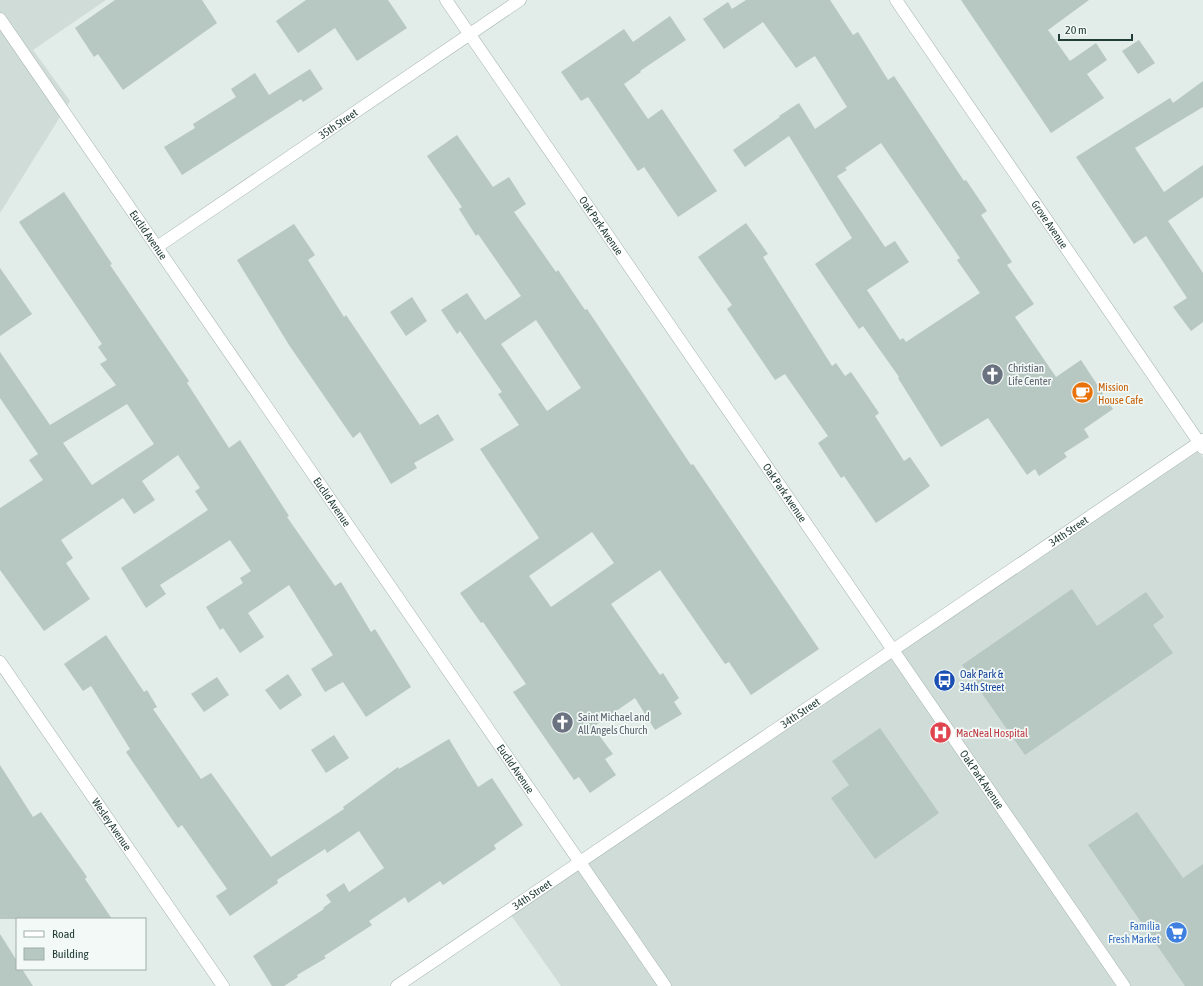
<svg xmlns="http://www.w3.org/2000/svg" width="1203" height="986" font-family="'Asap Condensed',sans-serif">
	<rect width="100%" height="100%" fill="#e2ece8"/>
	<!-- built -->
	<path fill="#d0dcd7" d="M 0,0 L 106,0 L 33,50 L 70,101 L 0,213 Z
		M 1197,449 L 1203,458 L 1203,986 L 1131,986 L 1003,801 L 1117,986 L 561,986 L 511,915 Z"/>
	<!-- building -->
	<path fill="#b7c7c1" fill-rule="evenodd" d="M 115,0 L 202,0 L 217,23 L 123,90 L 98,54 L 94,57 L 75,28 Z
		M 306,0 L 388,0 L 407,28 L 357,61 L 335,28 L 298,53 L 276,21 Z
		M 746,0 L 830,0 L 853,35 L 858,32 L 888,80 L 894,76 L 964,181 L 966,180 L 987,211 L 981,215 L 1012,262 L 1007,265 L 1034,304 L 1015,317 L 1056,377 L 1081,360 L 1113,409 L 1084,429 L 1089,437 L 1064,453 L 1067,457 L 1039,476 L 1035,469 L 1027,475 L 988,418 L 941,447 L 898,378 L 899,377 L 863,326 L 859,329 L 815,264 L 852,238 L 789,136 L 745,167 L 733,150 L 780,117 L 779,116 L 799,103 L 815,129 L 847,107 L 815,56 L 796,68 L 763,22 L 724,49 L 703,19 L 728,2 L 732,9 ZM 881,143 L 960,258 L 957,260 L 980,293 L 906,342 L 903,338 L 900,340 L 867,290 L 909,262 L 895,241 L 885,247 L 837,176 L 847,170 L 845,168 Z
		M 961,0 L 1089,0 L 1048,30 L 1070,61 L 1096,43 L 1107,60 L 1087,74 L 1104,98 L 1051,133 Z
		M 670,16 L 686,40 L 640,71 L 641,72 L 624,84 L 648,119 L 662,109 L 717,191 L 678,217 L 644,167 L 638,171 L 588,97 L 581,101 L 561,72 L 624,29 L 633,42 Z
		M 1139,40 L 1155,63 L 1138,74 L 1122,51 Z
		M 310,69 L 323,89 L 303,102 L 301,99 L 182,175 L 164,147 L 195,128 L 193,124 L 236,97 L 231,89 L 255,73 L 269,95 Z
		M 1203,81 L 1203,107 L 1135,148 L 1164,192 L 1203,165 L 1203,197 L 1168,221 L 1203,273 L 1203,322 L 1191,331 L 1173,307 L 1187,298 L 1146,236 L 1134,244 L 1076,157 L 1170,98 L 1173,103 Z
		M 457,135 L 493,187 L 509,177 L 526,204 L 514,212 L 556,272 L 558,270 L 585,310 L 587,309 L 691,465 L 693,464 L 819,649 L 751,695 L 729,662 L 725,664 L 660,570 L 611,604 L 660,675 L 663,673 L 679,698 L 674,702 L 682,714 L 655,730 L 635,698 L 593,727 L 613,754 L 605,759 L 616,775 L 590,793 L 579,777 L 574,780 L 513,692 L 526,684 L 483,622 L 481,623 L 460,593 L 539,538 L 480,449 L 519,425 L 498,394 L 502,392 L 460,331 L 457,334 L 441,310 L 467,293 L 485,320 L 521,296 L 478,234 L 476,236 L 459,209 L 462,207 L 427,156 ZM 536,320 L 581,388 L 547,411 L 501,344 ZM 592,532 L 614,563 L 551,607 L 529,576 Z
		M 64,192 L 112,264 L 110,265 L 189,381 L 187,383 L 229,448 L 240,440 L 289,516 L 287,517 L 335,586 L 341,582 L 371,632 L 375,629 L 411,687 L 366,717 L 343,682 L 325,692 L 311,669 L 333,655 L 289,585 L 248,613 L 264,637 L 240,653 L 223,628 L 220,630 L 206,607 L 243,583 L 240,578 L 251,571 L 230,540 L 160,585 L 166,594 L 146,608 L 121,568 L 208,510 L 195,491 L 200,488 L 178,455 L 142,481 L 155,500 L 134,514 L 123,498 L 61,540 L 73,558 L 66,563 L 90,599 L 44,631 L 0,570 L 0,508 L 43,480 L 29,460 L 38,454 L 0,398 L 0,352 L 50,425 L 116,385 L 100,364 L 107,360 L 98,347 L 102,344 L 19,222 ZM 127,404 L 154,444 L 92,485 L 63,443 Z
		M 746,223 L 768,254 L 763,257 L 832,366 L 836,363 L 845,376 L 851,372 L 879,413 L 875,416 L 904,461 L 910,457 L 930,486 L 876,523 L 844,476 L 841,478 L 818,443 L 828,436 L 785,374 L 775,380 L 727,309 L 732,305 L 698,257 Z
		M 294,224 L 315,255 L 308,260 L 344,317 L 346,315 L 420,425 L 438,414 L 454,440 L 414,463 L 417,468 L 391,484 L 360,432 L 353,438 L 289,345 L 237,260 Z
		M 0,268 L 32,314 L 0,336 Z
		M 412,297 L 427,321 L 406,336 L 390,312 Z
		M 1072,589 L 1097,626 L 1146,592 L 1164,617 L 1153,625 L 1173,653 L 1025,755 L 962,665 Z
		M 106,635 L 144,692 L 147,690 L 157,707 L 153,709 L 201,779 L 211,773 L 271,857 L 344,809 L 343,807 L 398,767 L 399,769 L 449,739 L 478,787 L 492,778 L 523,825 L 494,845 L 496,849 L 443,885 L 440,881 L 408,903 L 405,897 L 369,921 L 372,925 L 324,956 L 326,958 L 297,975 L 298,977 L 284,986 L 272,986 L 253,956 L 324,909 L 323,908 L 331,902 L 326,895 L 344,883 L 349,892 L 384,868 L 359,831 L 327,853 L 325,849 L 277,880 L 278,883 L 230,916 L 216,896 L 227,889 L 182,825 L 178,828 L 126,752 L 130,749 L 91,686 L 83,691 L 64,664 Z
		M 288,674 L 302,695 L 280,710 L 265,690 Z
		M 217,677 L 229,695 L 204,712 L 191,694 Z
		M 880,728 L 939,813 L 875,859 L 831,798 L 849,785 L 832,761 Z
		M 334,735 L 349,758 L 326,773 L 311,750 Z
		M 0,765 L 33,817 L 41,812 L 87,877 L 85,879 L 112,919 L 0,919 Z
		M 1137,812 L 1183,878 L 1203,864 L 1203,986 L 1185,986 L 1088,845 Z
		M 0,934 L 17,961 L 17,969 L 22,969 L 33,986 L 0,986 Z"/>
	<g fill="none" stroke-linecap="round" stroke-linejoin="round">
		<defs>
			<g id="minor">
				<path id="s1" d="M 446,0 L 1124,986"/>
				<path id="s2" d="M 896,0 L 1203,448"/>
				<path id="s3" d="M 0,19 L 665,986"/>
				<path id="s4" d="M 157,247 L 520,0"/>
				<path id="s5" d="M 0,662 L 223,986"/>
				<path id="s6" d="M 397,986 L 1203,440"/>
			</g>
		</defs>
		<!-- minor casing -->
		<use href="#minor" stroke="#a5b4af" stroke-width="13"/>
		<!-- minor -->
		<use href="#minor" stroke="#fff" stroke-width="12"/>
	</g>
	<!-- icons -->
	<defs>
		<symbol id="church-disc" viewBox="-11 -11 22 22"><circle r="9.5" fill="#6b7280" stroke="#f2f9f6"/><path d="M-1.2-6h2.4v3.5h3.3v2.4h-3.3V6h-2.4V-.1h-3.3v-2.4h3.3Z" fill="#fff"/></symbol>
		<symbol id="cafe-disc" viewBox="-11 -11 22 22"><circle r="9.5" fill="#e8710a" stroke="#f2f9f6"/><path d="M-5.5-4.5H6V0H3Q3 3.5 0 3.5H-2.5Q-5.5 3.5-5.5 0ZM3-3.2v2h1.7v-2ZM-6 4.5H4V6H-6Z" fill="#fff"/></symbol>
		<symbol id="bus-disc" viewBox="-11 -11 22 22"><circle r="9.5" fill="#1a4fb4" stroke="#f2f9f6"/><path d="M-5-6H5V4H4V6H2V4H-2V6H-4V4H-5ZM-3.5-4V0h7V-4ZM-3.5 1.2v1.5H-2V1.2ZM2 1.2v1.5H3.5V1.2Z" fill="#fff"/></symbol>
		<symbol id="hospital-disc" viewBox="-11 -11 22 22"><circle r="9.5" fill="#e0444e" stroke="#f2f9f6"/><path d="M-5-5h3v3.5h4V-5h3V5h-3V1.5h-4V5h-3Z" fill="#fff"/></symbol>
		<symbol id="supermarket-disc" viewBox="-11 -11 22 22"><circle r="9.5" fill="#3f7fe0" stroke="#f2f9f6"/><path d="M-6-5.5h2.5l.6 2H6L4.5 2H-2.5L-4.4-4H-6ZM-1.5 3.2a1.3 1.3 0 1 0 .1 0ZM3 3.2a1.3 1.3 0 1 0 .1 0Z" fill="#fff"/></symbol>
	</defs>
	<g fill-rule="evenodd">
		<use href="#church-disc" x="980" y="362" width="25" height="25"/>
		<use href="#cafe-disc" x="1070" y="380" width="25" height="25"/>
		<use href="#bus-disc" x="932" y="668" width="25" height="25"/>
		<use href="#church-disc" x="550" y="710" width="25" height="25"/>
		<use href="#hospital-disc" x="928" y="720" width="25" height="25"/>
		<use href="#supermarket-disc" x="1164" y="920" width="25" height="25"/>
	</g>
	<g text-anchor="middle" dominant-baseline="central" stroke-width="3.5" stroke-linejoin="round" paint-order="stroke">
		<!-- street labels -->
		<g font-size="11" fill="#223d37" stroke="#f2f9f6">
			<text stroke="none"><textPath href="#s4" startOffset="219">35th Street</textPath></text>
			<text stroke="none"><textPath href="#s2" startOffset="272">Grove Avenue</textPath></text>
			<text stroke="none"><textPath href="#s1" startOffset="274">Oak Park Avenue</textPath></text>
			<text stroke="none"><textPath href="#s3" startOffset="262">Euclid Avenue</textPath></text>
			<text stroke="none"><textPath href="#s1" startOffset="598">Oak Park Avenue</textPath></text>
			<text stroke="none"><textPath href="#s3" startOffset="586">Euclid Avenue</textPath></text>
			<text stroke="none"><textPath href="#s6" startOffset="811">34th Street</textPath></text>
			<text stroke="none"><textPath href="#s6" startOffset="487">34th Street</textPath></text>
			<text stroke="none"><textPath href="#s3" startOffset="910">Euclid Avenue</textPath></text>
			<text stroke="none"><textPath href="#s1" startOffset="946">Oak Park Avenue</textPath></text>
			<text stroke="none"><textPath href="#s5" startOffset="197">Wesley Avenue</textPath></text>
			<text stroke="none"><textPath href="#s6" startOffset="163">34th Street</textPath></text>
		</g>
		<!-- worship labels -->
		<g font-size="11" fill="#5b616d" stroke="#f2f9f6" text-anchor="start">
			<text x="1008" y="368">Christian<tspan x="1008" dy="13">Life Center</tspan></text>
			<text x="578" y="717">Saint Michael and<tspan x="578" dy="13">All Angels Church</tspan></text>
		</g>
		<!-- food labels -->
		<g font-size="11" fill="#c56008" stroke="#f2f9f6" text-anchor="start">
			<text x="1098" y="387">Mission<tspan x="1098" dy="13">House Cafe</tspan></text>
		</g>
		<!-- transit labels -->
		<g font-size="11" fill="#164399" stroke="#f2f9f6" text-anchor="start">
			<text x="960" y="674">Oak Park &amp;<tspan x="960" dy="13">34th Street</tspan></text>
		</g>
		<!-- health labels -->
		<g font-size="11" fill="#be3a42" stroke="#f2f9f6" text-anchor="start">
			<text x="956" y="733">MacNeal Hospital</text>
		</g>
		<!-- shop labels -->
		<g font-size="11" fill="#366cbe" stroke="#f2f9f6" text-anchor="end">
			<text x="1160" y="926">Familia<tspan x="1160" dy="13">Fresh Market</tspan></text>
		</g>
	</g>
	<!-- legend -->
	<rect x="16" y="918" width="130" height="52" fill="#f2f9f6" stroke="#9faeaa"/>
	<rect x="24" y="931" width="20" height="6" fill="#ffffff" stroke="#9faeaa"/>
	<text x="52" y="938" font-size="12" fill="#223d37">Road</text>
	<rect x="24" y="948" width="20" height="12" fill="#b7c7c1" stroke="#9faeaa"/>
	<text x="52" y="958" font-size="12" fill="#223d37">Building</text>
	<!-- scale -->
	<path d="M1059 34v6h73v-6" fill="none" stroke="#223d37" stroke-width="2"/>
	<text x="1065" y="34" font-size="12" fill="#223d37" stroke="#f2f9f6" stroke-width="3" paint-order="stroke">20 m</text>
</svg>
